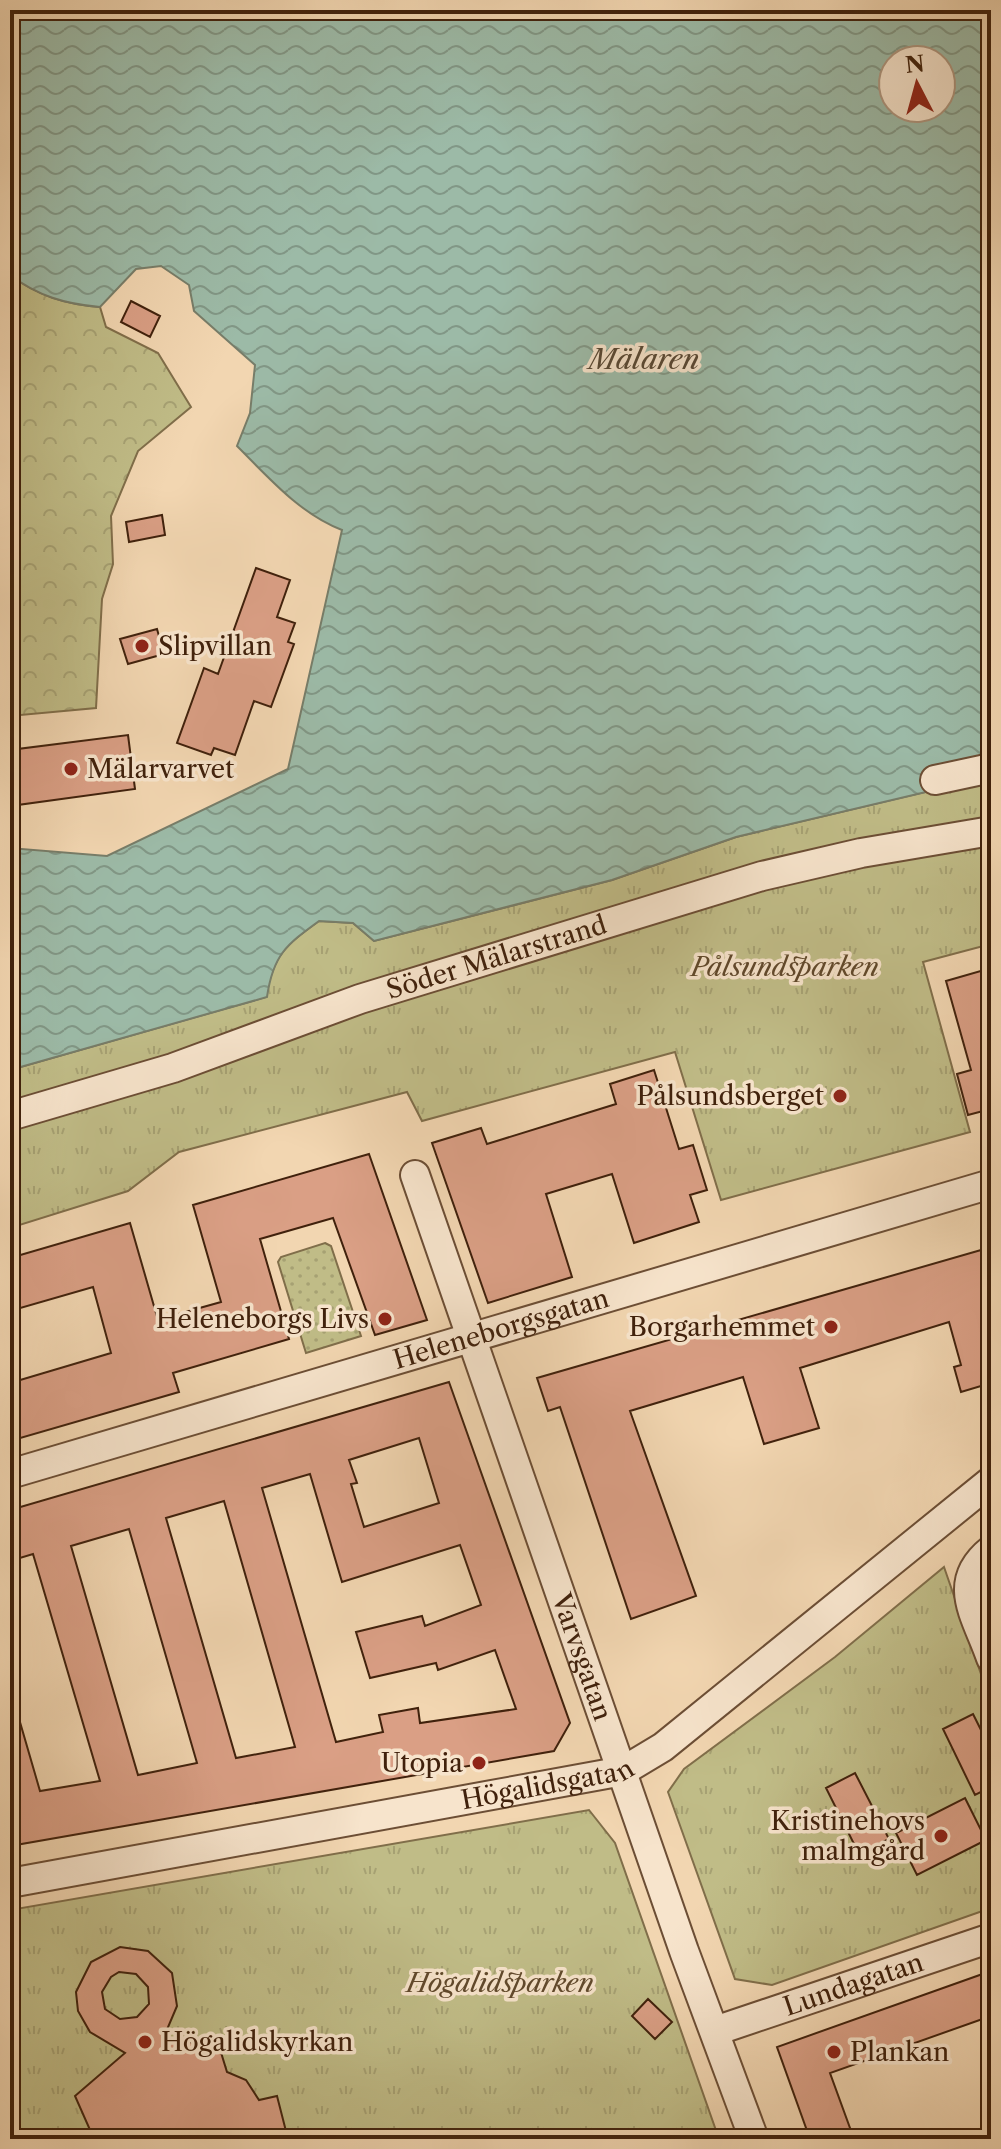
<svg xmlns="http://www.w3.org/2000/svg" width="1001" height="2149" font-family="'Libre Caslon Text',serif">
	<defs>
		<pattern id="grass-dots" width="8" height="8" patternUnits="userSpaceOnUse" patternTransform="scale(2)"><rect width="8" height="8" fill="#c0bc87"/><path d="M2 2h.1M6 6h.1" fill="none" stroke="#a6a173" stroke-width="1.8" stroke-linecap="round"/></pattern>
		<pattern id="forest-crowns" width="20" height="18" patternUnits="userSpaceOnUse" patternTransform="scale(2)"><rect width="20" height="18" fill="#c0bc87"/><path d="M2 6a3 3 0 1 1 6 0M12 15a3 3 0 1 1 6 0" fill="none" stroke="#a6a173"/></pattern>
		<pattern id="park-tufts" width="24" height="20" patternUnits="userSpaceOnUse" patternTransform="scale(2)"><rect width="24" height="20" fill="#c0bc87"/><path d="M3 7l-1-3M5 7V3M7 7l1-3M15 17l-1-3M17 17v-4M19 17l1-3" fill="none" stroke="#a6a173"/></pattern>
		<pattern id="water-waves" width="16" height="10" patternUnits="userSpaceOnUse" patternTransform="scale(2)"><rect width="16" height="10" fill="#9cbaa7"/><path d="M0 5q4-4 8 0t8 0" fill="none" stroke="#819786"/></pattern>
	</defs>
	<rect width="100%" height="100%" fill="#f2d6b1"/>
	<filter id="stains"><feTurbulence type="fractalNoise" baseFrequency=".0025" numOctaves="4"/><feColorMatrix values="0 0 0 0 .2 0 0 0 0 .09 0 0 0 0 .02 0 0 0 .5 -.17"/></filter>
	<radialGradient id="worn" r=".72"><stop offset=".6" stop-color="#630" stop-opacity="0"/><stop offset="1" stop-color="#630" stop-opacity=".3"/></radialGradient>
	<!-- grass -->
	<path fill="url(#grass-dots)" stroke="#806e4a" stroke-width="2" d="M 325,1243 L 331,1246 L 361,1336 L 306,1353 L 278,1262 L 281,1257 Z"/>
	<!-- forest -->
	<path fill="url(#forest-crowns)" stroke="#806e4a" stroke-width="2" d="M 10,275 C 38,296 65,304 100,307 L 106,327 L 158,353 L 191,407 L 138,451 L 111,516 L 113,564 L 102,599 L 96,708 L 10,716 Z"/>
	<!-- park -->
	<path fill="url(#park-tufts)" stroke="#806e4a" stroke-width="2" d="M 991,758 L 991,944 L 923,962 L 970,1132 L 721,1200 L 675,1052 L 422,1121 L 407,1092 L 179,1152 L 128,1191 L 10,1228 L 10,1070 L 266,997 C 273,955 286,945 319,921 L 353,923 L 374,941 L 612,880 L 736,837 L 925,792 L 922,776 Z
		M 944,1567 L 991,1703 L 991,1908 L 772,1985 L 735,1979 L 668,1792 L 684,1769 L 835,1657 Z
		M 589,1810 L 615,1843 L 719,2139 L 10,2139 L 10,1910 Z"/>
	<!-- water -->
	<path fill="url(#water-waves)" stroke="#777d69" stroke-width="2" fill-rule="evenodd" d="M 10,10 L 991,10 L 991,758 L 922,777 L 926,792 L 736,837 L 612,880 L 374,941 L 353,923 L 319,921 C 286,945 273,955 267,997 L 10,1070 L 10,848 L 107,856 L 288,769 L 342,530 C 300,514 268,477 237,446 L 250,413 L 255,365 L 194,311 L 189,285 L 161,266 L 136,269 L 100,307 C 65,304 38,296 10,275 ZM 893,60 L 941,60 L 941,108 L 893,108 Z"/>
	<!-- building -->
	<path fill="#da9f85" stroke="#40210c" stroke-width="2" fill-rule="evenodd" d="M 131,301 L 160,316 L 150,337 L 121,322 Z
		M 162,515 L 165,535 L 129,542 L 126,522 Z
		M 256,568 L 290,580 L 277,617 L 295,623 L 288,642 L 294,644 L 271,707 L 254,701 L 235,755 L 214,748 L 211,755 L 177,743 L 204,668 L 218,674 Z
		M 157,629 L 164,654 L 128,664 L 120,639 Z
		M 128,735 L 135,789 L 10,806 L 10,750 Z
		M 991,968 L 991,1118 L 985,1119 L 983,1111 L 968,1115 L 957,1074 L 971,1070 L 946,981 Z
		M 654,1070 L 679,1149 L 693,1145 L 707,1190 L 690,1195 L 699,1222 L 634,1243 L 612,1174 L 546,1194 L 572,1277 L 488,1303 L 432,1143 L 481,1128 L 487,1144 L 616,1104 L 610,1084 Z
		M 369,1154 L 427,1320 L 375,1335 L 333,1218 L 260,1239 L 289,1339 L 173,1373 L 179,1392 L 10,1441 L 10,1383 L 111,1353 L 93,1287 L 10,1311 L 10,1258 L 130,1223 L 158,1320 L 196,1309 L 221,1302 L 193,1205 Z
		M 981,1250 L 991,1282 L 991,1383 L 961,1392 L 954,1367 L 961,1365 L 949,1322 L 800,1368 L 819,1428 L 764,1444 L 743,1377 L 630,1411 L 696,1596 L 631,1619 L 560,1407 L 548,1411 L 537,1378 Z
		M 449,1382 L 570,1723 L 554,1751 L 10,1846 L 10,1706 L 15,1705 L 40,1791 L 100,1781 L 33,1554 L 10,1561 L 10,1510 ZM 419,1438 L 439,1503 L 364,1527 L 351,1484 L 357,1483 L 349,1460 ZM 310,1474 L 342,1582 L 460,1545 L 481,1605 L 425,1626 L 422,1616 L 356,1632 L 370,1678 L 436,1663 L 438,1670 L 495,1650 L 516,1709 L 420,1723 L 418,1708 L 379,1715 L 383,1732 L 336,1742 L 262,1488 ZM 224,1501 L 295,1747 L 236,1758 L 166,1518 ZM 129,1529 L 197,1763 L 138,1775 L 71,1546 Z
		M 973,1714 L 991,1750 L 991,1787 L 975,1795 L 943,1729 Z
		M 855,1773 L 889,1839 L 859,1854 L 826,1788 Z
		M 965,1798 L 986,1840 L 917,1875 L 896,1833 Z
		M 120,1947 L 148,1951 L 172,1973 L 177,2006 L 163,2039 L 219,2046 L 227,2072 L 246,2080 L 259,2100 L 277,2096 L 288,2139 L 94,2139 L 75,2096 L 125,2053 L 90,2032 L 78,2011 L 76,1992 L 91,1962 ZM 119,1972 L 136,1974 L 148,1987 L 149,2004 L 137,2017 L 120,2019 L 105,2009 L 102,1992 L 111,1977 Z
		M 991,1971 L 991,2016 L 830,2073 L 854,2139 L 810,2139 L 777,2047 Z
		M 648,1999 L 672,2022 L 655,2039 L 632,2016 Z"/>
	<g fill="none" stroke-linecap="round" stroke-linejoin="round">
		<defs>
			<g id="minor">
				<path d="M 935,780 L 991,768"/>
				<path id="s1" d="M 10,1116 L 173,1068 L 360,999 L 762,876 L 861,853 L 991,831"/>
				<path id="s2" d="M 415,1175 L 684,1951 L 754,2139"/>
				<path id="s3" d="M 10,1474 L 991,1184"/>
				<path d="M 991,1550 C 950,1583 976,1615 991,1658"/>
				<path id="s4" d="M 10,1883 L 623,1771 L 663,1747 L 991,1481"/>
				<path id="s5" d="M 715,2031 L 991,1938"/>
			</g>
		</defs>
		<!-- minor casing -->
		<use href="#minor" stroke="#6c4e35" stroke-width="32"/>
		<!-- minor -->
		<use href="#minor" stroke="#f7e4cc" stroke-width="28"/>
	</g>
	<!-- markers -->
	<g fill="#8f2418" stroke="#f7e4cc" stroke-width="3">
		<circle cx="142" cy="646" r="8"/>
		<circle cx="71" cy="769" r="8"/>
		<circle cx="840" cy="1096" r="8"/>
		<circle cx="385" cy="1319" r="8"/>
		<circle cx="831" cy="1327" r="8"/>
		<circle cx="479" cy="1763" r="8"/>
		<circle cx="941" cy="1836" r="8"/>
		<circle cx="145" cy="2042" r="8"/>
		<circle cx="834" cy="2052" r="8"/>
	</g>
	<g text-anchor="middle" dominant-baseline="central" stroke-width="7" stroke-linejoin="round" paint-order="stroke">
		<!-- poi labels -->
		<g font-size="26" fill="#40210c" stroke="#f7e4cc" text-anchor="end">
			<text x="158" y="646" text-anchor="start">Slipvillan</text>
			<text x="87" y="769" text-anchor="start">Mälarvarvet</text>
			<text x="824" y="1096">Pålsundsberget</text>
			<text x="369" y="1319">Heleneborgs Livs</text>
			<text x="815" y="1327">Borgarhemmet</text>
			<text x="463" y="1763">Utopia</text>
			<text x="925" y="1821">Kristinehovs<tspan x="925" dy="30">malmgård</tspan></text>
			<text x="161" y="2042" text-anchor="start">Högalidskyrkan</text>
			<text x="850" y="2052" text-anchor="start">Plankan</text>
		</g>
		<!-- street labels -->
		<g font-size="26" fill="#40210c" stroke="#f7e4cc">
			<text stroke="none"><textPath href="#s1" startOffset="512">Söder Mälarstrand</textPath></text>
			<text stroke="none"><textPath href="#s3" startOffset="512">Heleneborgsgatan</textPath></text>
			<text stroke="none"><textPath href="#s2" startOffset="510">Varvsgatan</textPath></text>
			<text stroke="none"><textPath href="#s4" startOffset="546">Högalidsgatan</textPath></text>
			<text stroke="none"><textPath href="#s5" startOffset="146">Lundagatan</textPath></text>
		</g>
		<!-- park labels -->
		<g font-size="26" font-style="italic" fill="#60482b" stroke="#f7e4cc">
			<text x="785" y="967">Pålsundsparken</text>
			<text x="500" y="1983">Högalidsparken</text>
		</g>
		<!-- water labels -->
		<g font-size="28" font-style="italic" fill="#574733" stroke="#f7e4cc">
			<text x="644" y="359">Mälaren</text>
		</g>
	</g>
	<!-- margin -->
	<rect width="1001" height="2149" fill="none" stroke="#f2d6b1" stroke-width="40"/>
	<rect x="12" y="12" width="977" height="2125" fill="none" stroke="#40210c" stroke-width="4"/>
	<rect x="20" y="20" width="961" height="2109" fill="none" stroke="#40210c" stroke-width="2"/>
	<!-- north arrow -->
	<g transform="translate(917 84) rotate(354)"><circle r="38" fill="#f7e4cc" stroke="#ae967f" stroke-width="2"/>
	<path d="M0-6L14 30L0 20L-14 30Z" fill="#8f2418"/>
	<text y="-12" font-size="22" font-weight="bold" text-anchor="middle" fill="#40210c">N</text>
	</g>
	<rect width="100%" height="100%" filter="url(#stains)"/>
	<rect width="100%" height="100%" fill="url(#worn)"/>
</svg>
